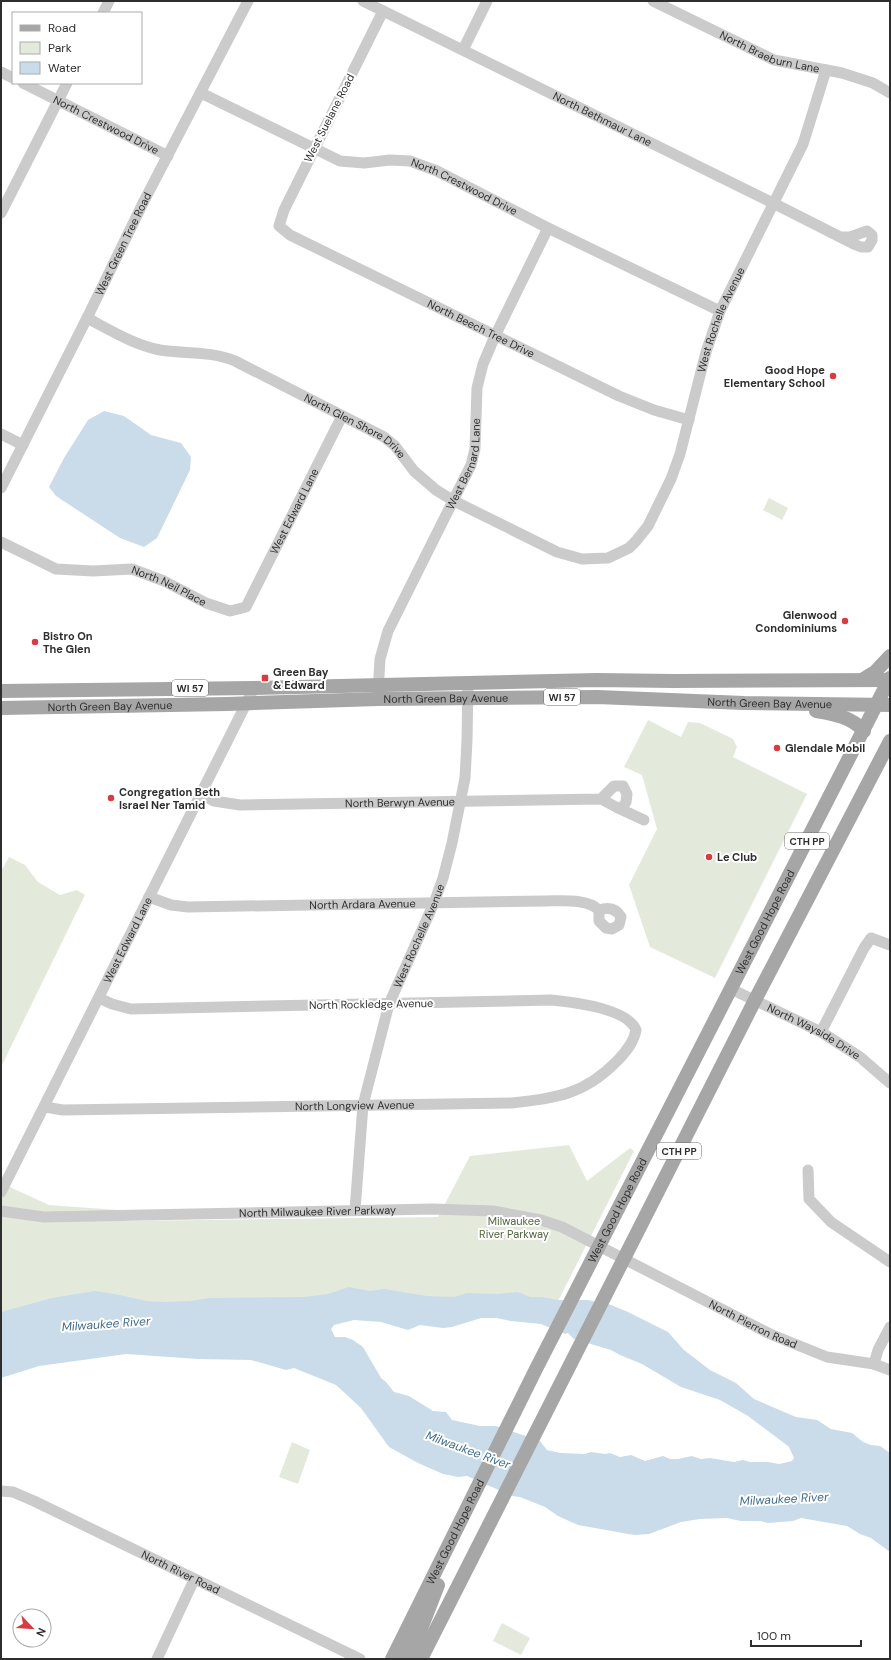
<svg xmlns="http://www.w3.org/2000/svg" width="891" height="1660" font-family="'DM Sans',sans-serif">
	<rect width="100%" height="100%" fill="#fff"/>
	<!-- green -->
	<path fill="#e3eadc" d="M 769,498 L 788,508 L 782,520 L 763,510 Z
		M 648,720 L 681,737 L 688,722 L 700,723 L 733,739 L 737,747 L 733,757 L 807,794 L 715,978 L 650,947 L 629,885 L 657,829 L 642,775 L 624,767 Z
		M 9,857 L 25,865 L 38,882 L 60,895 L 77,890 L 85,895 L 1,1067 L 1,871 Z
		M 569,1145 L 587,1181 L 630,1148 L 634,1151 L 551,1315 L 389,1312 L 1,1351 L 1,1183 L 49,1205 L 132,1211 L 127,1221 L 438,1217 L 470,1156 Z
		M 292,1442 L 310,1450 L 298,1484 L 279,1477 Z
		M 502,1623 L 530,1638 L 521,1655 L 493,1641 Z"/>
	<!-- water -->
	<path fill="#cadce9" fill-rule="evenodd" d="M 104,411 L 124,416 L 151,435 L 181,443 L 191,457 L 190,470 L 157,538 L 144,547 L 120,538 L 56,496 L 49,487 L 64,458 L 88,420 Z
		M 349,1287 L 370,1291 L 384,1289 L 427,1296 L 454,1297 L 467,1293 L 498,1294 L 518,1292 L 530,1297 L 542,1297 L 558,1300 L 588,1300 L 611,1305 L 628,1312 L 668,1332 L 684,1350 L 710,1370 L 736,1383 L 754,1399 L 796,1417 L 817,1420 L 831,1429 L 852,1433 L 863,1442 L 871,1445 L 880,1446 L 890,1453 L 890,1552 L 871,1538 L 860,1534 L 847,1526 L 801,1518 L 793,1521 L 768,1523 L 760,1521 L 741,1521 L 727,1518 L 700,1519 L 681,1522 L 649,1534 L 634,1535 L 578,1525 L 558,1516 L 545,1507 L 520,1497 L 512,1496 L 467,1476 L 458,1477 L 443,1474 L 418,1463 L 389,1447 L 361,1408 L 336,1385 L 294,1368 L 286,1370 L 251,1360 L 198,1359 L 126,1354 L 39,1366 L 1,1378 L 1,1312 L 52,1298 L 95,1291 L 120,1295 L 146,1301 L 167,1302 L 190,1301 L 210,1298 L 304,1297 L 328,1294 ZM 481,1318 L 496,1318 L 511,1321 L 541,1324 L 565,1334 L 568,1333 L 574,1339 L 611,1350 L 620,1355 L 642,1364 L 681,1387 L 720,1400 L 748,1416 L 784,1443 L 789,1447 L 794,1458 L 792,1461 L 779,1464 L 768,1462 L 750,1462 L 743,1460 L 734,1462 L 710,1458 L 701,1459 L 692,1456 L 678,1459 L 670,1459 L 663,1456 L 645,1461 L 631,1455 L 620,1457 L 610,1453 L 605,1454 L 591,1452 L 585,1454 L 560,1453 L 547,1450 L 540,1441 L 496,1426 L 480,1426 L 452,1420 L 446,1412 L 433,1411 L 409,1396 L 394,1392 L 386,1382 L 381,1378 L 363,1347 L 353,1340 L 345,1337 L 335,1337 L 331,1329 L 334,1325 L 354,1320 L 381,1322 L 408,1330 L 420,1325 L 443,1328 L 452,1327 Z"/>
	<g fill="none" stroke-linecap="round" stroke-linejoin="round">
		<!-- minor -->
		<g stroke="#cbcbcb" stroke-width="11">
			<path id="s1" d="M 363,1 L 773,203 L 856,245 L 861,247 L 868,247 L 872,240 L 872,235 L 867,231 L 850,237 L 842,237"/>
			<path id="s2" d="M 653,1 L 774,60 L 842,73 L 873,83 L 890,93"/>
			<path id="s3" d="M 383,11 L 284,210 L 279,226 L 290,235 L 619,396 L 654,410 L 689,420"/>
			<path d="M 103,13 L 109,1"/>
			<path d="M 463,50 L 487,1"/>
			<path d="M 1,72 L 13,78"/>
			<path id="s4" d="M 23,83 L 168,156"/>
			<path id="s5" d="M 201,93 L 340,161 L 364,163 L 390,160 L 410,161 L 437,171 L 548,228 L 720,311"/>
			<path d="M 1,213 L 67,83"/>
			<path id="s6" d="M 87,318 C 110,330 134,345 160,350 C 185,354 211,351 235,361 L 384,437 L 395,446 L 414,471 L 436,490 L 454,501 L 557,552 L 582,559 L 608,558 L 629,548 L 636,541 L 648,526 L 671,479 L 680,454 L 706,352 L 720,311 L 803,144 L 826,70"/>
			<path d="M 1,434 L 23,445"/>
			<path id="s7" d="M 1,488 L 87,318 L 144,201 L 248,1"/>
			<path id="s8" d="M 1,542 L 56,569 L 93,571 L 132,569 L 164,581 L 206,603 L 230,611 L 246,607 L 342,416"/>
			<path id="s9" d="M 378,693 L 380,659 L 388,631 L 471,465 L 475,449 L 477,388 L 483,364 L 495,336 L 548,228"/>
			<path id="s10" d="M 200,794 L 214,801 L 240,805 L 601,799 L 618,808 L 622,808 L 626,802 L 627,794 L 623,786 L 614,786 L 601,799"/>
			<path d="M 618,808 L 644,820"/>
			<path id="s11" d="M 149,897 L 171,905 L 188,907 L 545,901 C 561,901 586,898 599,910 L 599,921 L 606,928 L 612,929 L 619,925 L 621,917 C 616,908 608,907 599,910"/>
			<path id="s12" d="M 731,989 L 821,1032 L 860,1057 L 890,1083"/>
			<path d="M 821,1032 L 864,948 L 871,938 L 890,945"/>
			<path id="s13" d="M 45,1107 L 63,1110 L 511,1103 C 556,1098 584,1095 617,1061 C 626,1052 634,1042 636,1030 C 627,1008 572,1002 551,1000 L 131,1009 L 112,1004 L 99,998"/>
			<path d="M 808,1170 L 809,1199 L 831,1222 L 890,1262"/>
			<path id="s14" d="M 1,1192 L 254,688"/>
			<path id="s15" d="M 355,1210 L 363,1105 L 389,1004 L 434,903 L 443,878 L 452,843 L 465,778 L 467,740 L 468,683"/>
			<path id="s16" d="M 1,1211 L 44,1217 L 432,1209 L 493,1211 L 541,1220 L 562,1227 L 770,1334 L 827,1357 L 874,1364 L 890,1370"/>
			<path d="M 874,1364 L 878,1350 L 890,1327"/>
			<path id="s17" d="M 1,1491 L 13,1492 L 34,1501 L 360,1659"/>
			<path d="M 157,1659 L 194,1580"/>
		</g>
		<!-- major -->
		<g stroke="#a6a6a6" stroke-width="14">
			<path d="M 862,680 L 875,672 L 890,656"/>
			<path d="M 1,691 L 254,688 L 597,680 L 673,681 L 890,680"/>
			<path id="s18" d="M 1,708 L 227,704 L 378,699 L 597,697 L 744,703 L 890,705"/>
			<path d="M 816,711 C 835,714 851,717 864,731"/>
			<path id="s19" d="M 392,1659 L 536,1369 L 890,678"/>
			<path d="M 406,1659 L 419,1634 L 438,1585"/>
			<path d="M 421,1659 L 755,1000 L 890,741"/>
		</g>
	</g>
	<!-- markers -->
	<g fill="#d93b43" stroke="#fff" stroke-width="1.5">
		<circle cx="833" cy="376" r="4"/>
		<circle cx="845" cy="621" r="4"/>
		<circle cx="35" cy="642" r="4"/>
		<rect x="261" y="674" width="8" height="8" rx="2"/>
		<circle cx="777" cy="748" r="4"/>
		<circle cx="111" cy="798" r="4"/>
		<circle cx="709" cy="857" r="4"/>
	</g>
	<g text-anchor="middle" dominant-baseline="central" stroke-width="4" stroke-linejoin="round" paint-order="stroke">
		<!-- shield labels -->
		<g fill="#fff" stroke="#6d6d6d" stroke-width="1">
			<rect x="172" y="680" width="36" height="16" rx="3"/>
			<rect x="544" y="689" width="36" height="16" rx="3"/>
			<rect x="785" y="833" width="44" height="16" rx="3"/>
			<rect x="657" y="1143" width="44" height="16" rx="3"/>
		</g>
		<g font-size="10" font-weight="bold" fill="#2e2e2e">
			<text x="190" y="688">WI 57</text>
			<text x="562" y="697">WI 57</text>
			<text x="807" y="841">CTH PP</text>
			<text x="679" y="1151">CTH PP</text>
		</g>
		<!-- street labels -->
		<g font-size="11" fill="#2e2e2e" stroke="#fff">
			<text stroke="none"><textPath href="#s2" startOffset="128">North Braeburn Lane</textPath></text>
			<text transform="translate(329 118) rotate(-63)">West Suelane Road</text>
			<text stroke="none"><textPath href="#s1" startOffset="267">North Bethmaur Lane</textPath></text>
			<text stroke="none"><textPath href="#s4" startOffset="93">North Crestwood Drive</textPath></text>
			<text stroke="none"><textPath href="#s5" startOffset="285">North Crestwood Drive</textPath></text>
			<text stroke="none"><textPath href="#s7" startOffset="273">West Green Tree Road</textPath></text>
			<text stroke="none"><textPath href="#s6" startOffset="858">West Rochelle Avenue</textPath></text>
			<text stroke="none"><textPath href="#s3" startOffset="466">North Beech Tree Drive</textPath></text>
			<text stroke="none"><textPath href="#s6" startOffset="293">North Glen Shore Drive</textPath></text>
			<text stroke="none"><textPath href="#s9" startOffset="248">West Bernard Lane</textPath></text>
			<text stroke="none"><textPath href="#s8" startOffset="368">West Edward Lane</textPath></text>
			<text stroke="none"><textPath href="#s8" startOffset="178">North Neil Place</textPath></text>
			<text stroke="none"><textPath href="#s18" startOffset="445">North Green Bay Avenue</textPath></text>
			<text stroke="none"><textPath href="#s18" startOffset="769">North Green Bay Avenue</textPath></text>
			<text stroke="none"><textPath href="#s18" startOffset="109">North Green Bay Avenue</textPath></text>
			<text stroke="none"><textPath href="#s10" startOffset="202">North Berwyn Avenue</textPath></text>
			<text stroke="none"><textPath href="#s11" startOffset="215">North Ardara Avenue</textPath></text>
			<text stroke="none"><textPath href="#s19" startOffset="826">West Good Hope Road</textPath></text>
			<text stroke="none"><textPath href="#s15" startOffset="284">West Rochelle Avenue</textPath></text>
			<text stroke="none"><textPath href="#s14" startOffset="282">West Edward Lane</textPath></text>
			<text transform="translate(371 1004) rotate(-1)">North Rockledge Avenue</text>
			<text stroke="none"><textPath href="#s12" startOffset="93">North Wayside Drive</textPath></text>
			<text stroke="none"><textPath href="#s13" startOffset="310">North Longview Avenue</textPath></text>
			<text stroke="none"><textPath href="#s16" startOffset="317">North Milwaukee River Parkway</textPath></text>
			<text stroke="none"><textPath href="#s19" startOffset="502">West Good Hope Road</textPath></text>
			<text stroke="none"><textPath href="#s16" startOffset="778">North Pierron Road</textPath></text>
			<text stroke="none"><textPath href="#s19" startOffset="142">West Good Hope Road</textPath></text>
			<text stroke="none"><textPath href="#s17" startOffset="198">North River Road</textPath></text>
		</g>
		<!-- poi labels -->
		<g font-size="11" font-weight="bold" fill="#2e2e2e" stroke="#fff" text-anchor="start">
			<text x="825" y="370" text-anchor="end">Good Hope<tspan x="825" dy="13">Elementary School</tspan></text>
			<text x="837" y="615" text-anchor="end">Glenwood<tspan x="837" dy="13">Condominiums</tspan></text>
			<text x="43" y="636">Bistro On<tspan x="43" dy="13">The Glen</tspan></text>
			<text x="273" y="672">Green Bay<tspan x="273" dy="13">&amp; Edward</tspan></text>
			<text x="785" y="748">Glendale Mobil</text>
			<text x="119" y="792">Congregation Beth<tspan x="119" dy="13">Israel Ner Tamid</tspan></text>
			<text x="717" y="857">Le Club</text>
		</g>
		<!-- park labels -->
		<g font-size="11" fill="#50663e" stroke="#fff">
			<text x="514" y="1221">Milwaukee<tspan x="514" dy="13">River Parkway</tspan></text>
		</g>
		<!-- water labels -->
		<g font-size="12" font-style="italic" fill="#416c8a" stroke="#fff">
			<text transform="translate(106 1324) rotate(-4)">Milwaukee River</text>
			<text transform="translate(468 1450) rotate(20)">Milwaukee River</text>
			<text transform="translate(784 1499) rotate(-3)">Milwaukee River</text>
		</g>
	</g>
	<!-- border -->
	<rect width="891" height="1660" fill="none" stroke="#2e2e2e" stroke-width="4"/>
	<!-- legend -->
	<rect x="12" y="12" width="130" height="72" fill="#ffffff" stroke="#ababab"/>
	<rect x="20" y="25" width="20" height="6" fill="#a6a6a6" stroke="#ababab"/>
	<text x="48" y="32" font-size="12" fill="#2e2e2e">Road</text>
	<rect x="20" y="42" width="20" height="12" fill="#e3eadc" stroke="#ababab"/>
	<text x="48" y="52" font-size="12" fill="#2e2e2e">Park</text>
	<rect x="20" y="62" width="20" height="12" fill="#cadce9" stroke="#ababab"/>
	<text x="48" y="72" font-size="12" fill="#2e2e2e">Water</text>
	<!-- north arrow -->
	<g transform="translate(32 1628) rotate(115)"><circle r="19" fill="#ffffff" stroke="#ababab"/>
	<path d="M0-3L7 15L0 10L-7 15Z" fill="#d93b43"/>
	<text y="-6" font-size="11" font-weight="bold" text-anchor="middle" fill="#2e2e2e">N</text>
	</g>
	<!-- scale -->
	<path d="M751 1640v6h110v-6" fill="none" stroke="#2e2e2e" stroke-width="2"/>
	<text x="757" y="1640" font-size="12" fill="#2e2e2e" stroke="#ffffff" stroke-width="3" paint-order="stroke">100 m</text>
</svg>
